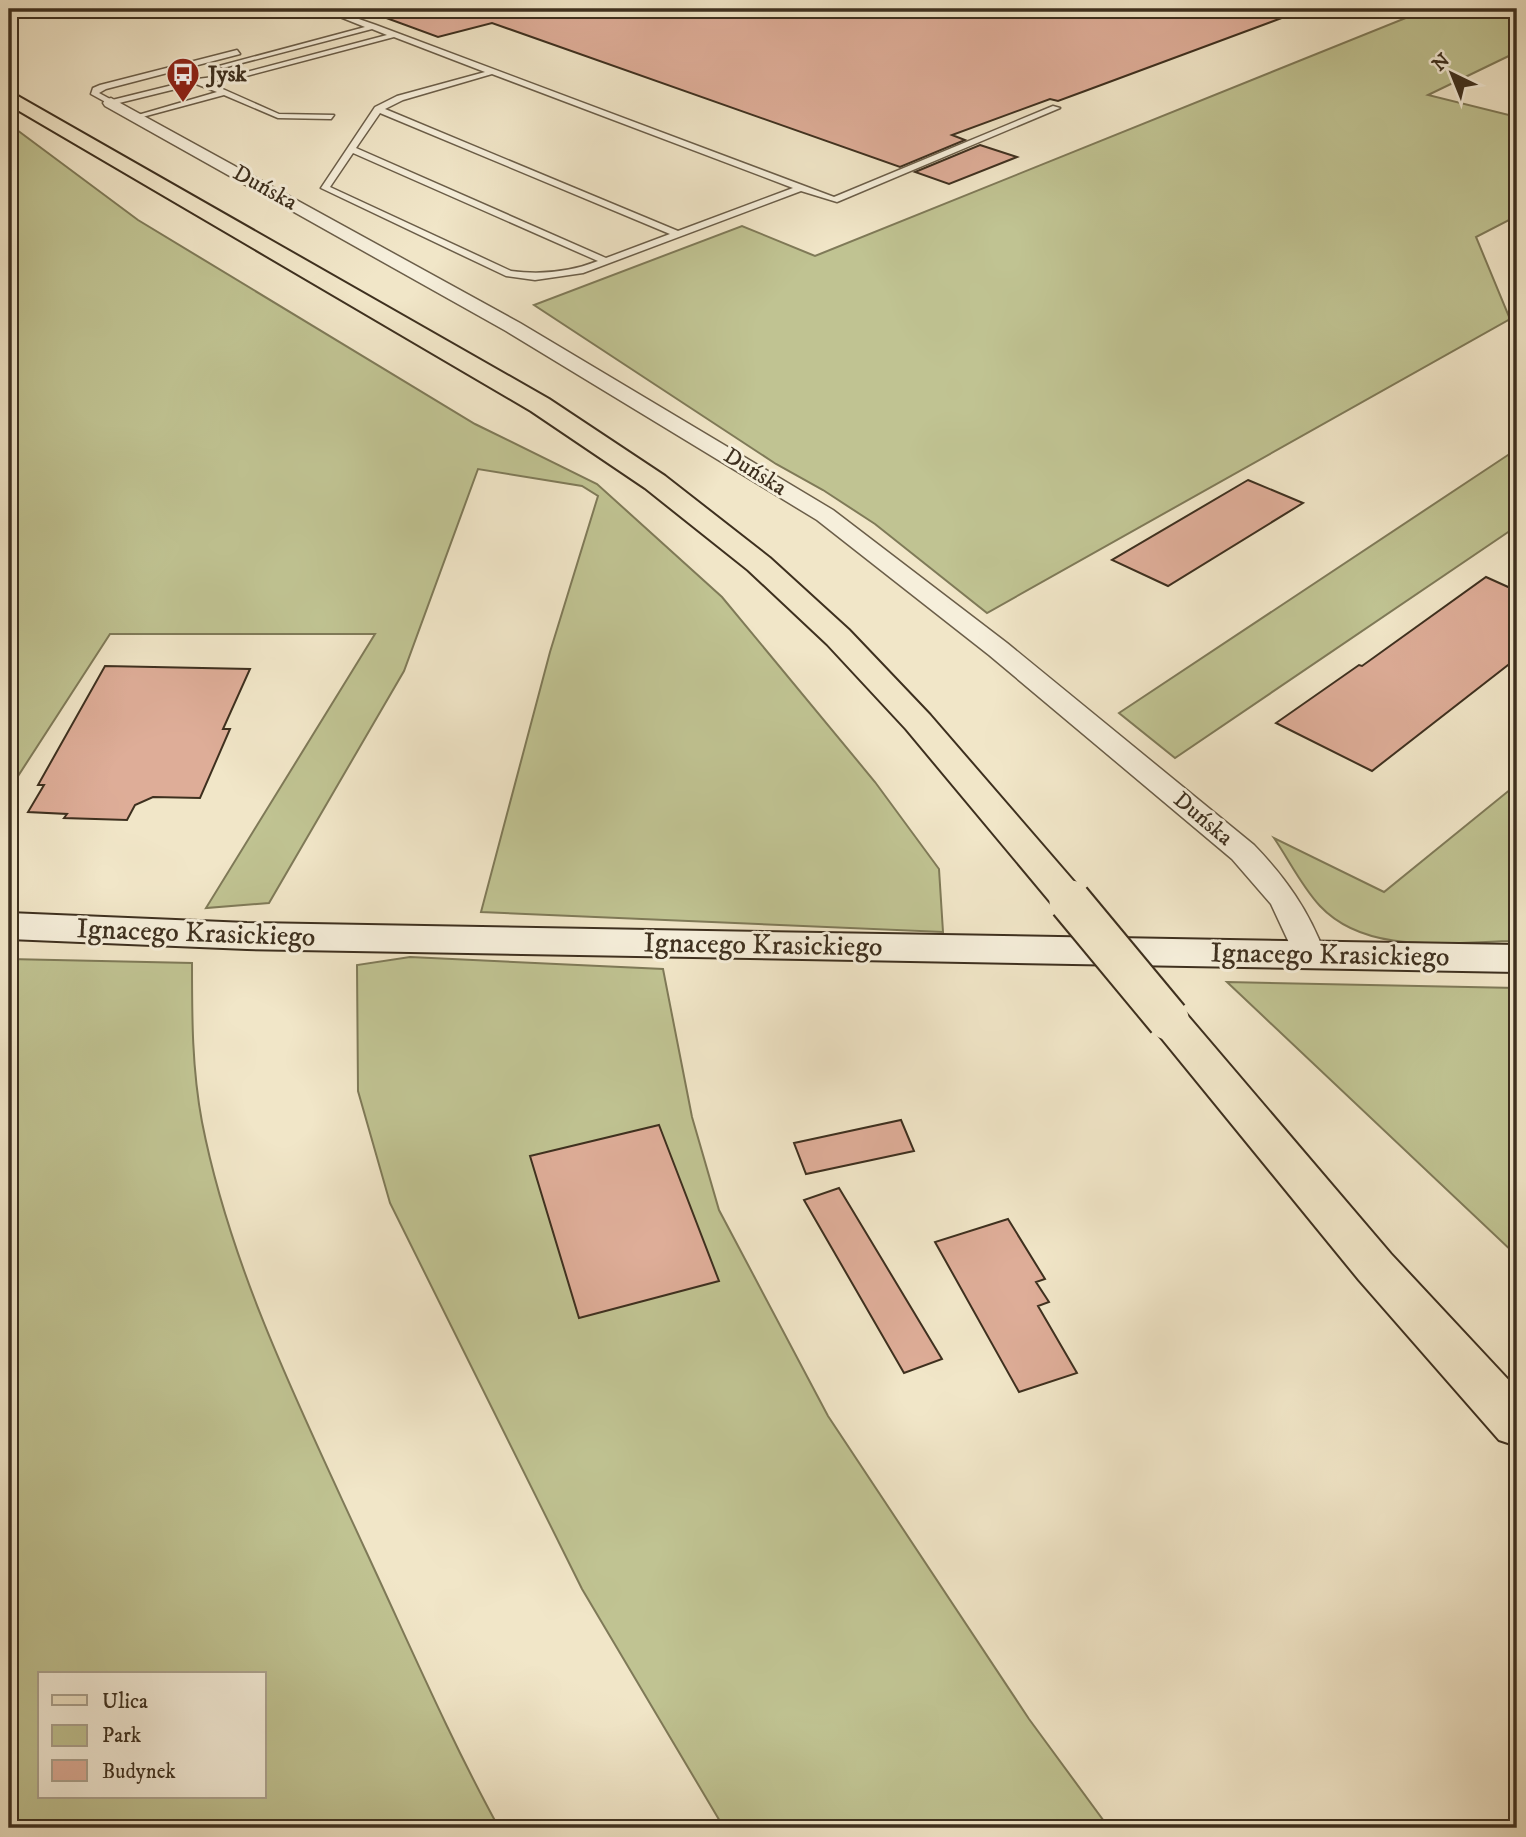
<svg xmlns="http://www.w3.org/2000/svg" width="1526" height="1837" font-family="'IM FELL DW Pica',serif">
	<rect width="100%" height="100%" fill="#f1e6c8"/>
	<filter id="stains"><feTurbulence type="fractalNoise" baseFrequency=".00286" numOctaves="4"/><feColorMatrix values="0 0 0 0 .2 0 0 0 0 .09 0 0 0 0 .02 0 0 0 .5 -.17"/></filter>
	<radialGradient id="worn" r=".72"><stop offset=".6" stop-color="#630" stop-opacity="0"/><stop offset="1" stop-color="#630" stop-opacity=".3"/></radialGradient>
	<!-- green -->
	<path fill="#c0c392" stroke="#7f7a58" stroke-width="2" fill-rule="evenodd" d="M 1428,9 L 1483,9 L 1517,15 L 1517,52 L 1428,95 L 1517,117 L 1517,216 L 1476,237 L 1510,319 L 987,613 L 875,524 L 823,490 L 776,464 L 534,305 L 742,226 L 815,256 Z
		M 9,124 L 138,220 L 475,424 L 597,484 L 722,597 L 875,782 L 939,869 L 943,932 L 481,912 L 550,652 L 598,496 L 582,486 L 478,469 L 404,671 L 269,903 L 206,908 L 375,634 L 110,634 L 9,790 Z
		M 1517,449 L 1517,526 L 1175,758 L 1119,713 Z
		M 1517,784 L 1517,941 C 1454,941 1368,957 1320,906 C 1302,887 1289,860 1274,838 L 1384,892 Z
		M 410,957 L 663,969 L 692,1117 L 719,1210 L 828,1416 L 1029,1719 L 1109,1828 L 724,1828 L 582,1589 L 390,1203 L 358,1091 L 357,965 Z
		M 9,959 L 192,963 C 192,1017 192,1069 202,1122 C 231,1270 301,1410 364,1547 C 408,1641 449,1737 499,1828 L 9,1828 ZM 264,1674 L 264,1797 L 40,1797 L 40,1674 Z
		M 1227,982 L 1517,988 L 1517,1256 Z"/>
	<!-- building -->
	<path fill="#dead98" stroke="#3e301f" stroke-width="2" d="M 370,9 L 1297,9 L 1298,12 L 1085,91 L 1058,101 L 1050,99 L 952,135 L 965,140 L 900,167 L 492,23 L 438,37 L 370,12 Z
		M 980,145 L 1017,157 L 949,184 L 915,172 Z
		M 1248,480 L 1303,503 L 1168,586 L 1112,560 Z
		M 1486,577 L 1517,591 L 1517,658 L 1372,771 L 1276,723 L 1359,665 L 1362,666 Z
		M 105,666 L 250,669 L 223,729 L 230,729 L 200,798 L 153,797 L 135,805 L 127,820 L 64,818 L 67,814 L 28,812 L 44,785 L 38,785 Z
		M 901,1120 L 914,1151 L 806,1174 L 794,1143 Z
		M 659,1125 L 719,1281 L 579,1318 L 530,1156 Z
		M 839,1188 L 880,1256 L 942,1359 L 904,1373 L 804,1200 Z
		M 1008,1219 L 1045,1279 L 1036,1282 L 1049,1302 L 1038,1306 L 1077,1373 L 1019,1392 L 935,1242 Z"/>
	<g fill="none" stroke-linecap="round" stroke-linejoin="round">
		<defs>
			<path id="lane" d="M 320,9 L 330,9 L 376,25 L 834,197 L 1053,106 L 1060,108 L 837,202 L 801,191 L 583,273 L 535,280 L 506,276 L 321,188 L 375,107 L 397,96 L 485,72 L 394,37 L 239,78 L 207,82 L 279,114 L 334,115 L 331,119 L 278,118 L 224,95 L 135,119 L 131,117 L 217,92 L 196,84 L 111,105 L 91,94 L 93,88 L 100,85 L 237,50 L 240,54 L 106,89 L 99,93 L 112,100 L 197,79 L 239,74 L 387,35 L 372,29 L 223,68 L 219,66 L 365,27 ZM 492,74 L 793,188 L 678,231 L 385,109 L 403,100 ZM 380,113 L 670,234 L 606,258 L 356,148 ZM 353,153 L 598,261 C 570,272 541,275 511,271 L 330,187 Z"/>
			<path id="street" d="M 111,98 L 520,323 L 833,510 L 1007,643 L 1254,845 C 1286,878 1309,911 1325,954 L 1320,962 L 1309,965 L 1298,962 L 1271,904 L 1232,859 L 989,655 L 817,520 L 506,331 L 105,106 L 103,103 L 105,100 Z"/>
			<path id="secondary" d="M 9,913 L 247,923 L 1517,945 L 1517,972 L 247,949 L 9,939 Z"/>
			<path id="primary" d="M 9,91 L 549,399 L 665,476 L 770,558 L 849,630 L 930,715 L 1083,892 L 1089,901 L 1083,910 L 1070,914 L 1057,910 L 906,729 L 827,644 L 748,570 L 645,488 L 531,411 L 9,105 Z
				M 1168,1004 L 1182,1009 L 1391,1254 L 1517,1389 L 1517,1446 L 1499,1440 L 1359,1280 L 1154,1029 L 1148,1019 L 1154,1009 Z"/>
		</defs>
		<!-- lane casing -->
		<use href="#lane" stroke="#6b5e49" stroke-width="3"/>
		<!-- street casing -->
		<use href="#street" stroke="#6b5e49" stroke-width="3"/>
		<!-- secondary casing -->
		<use href="#secondary" stroke="#3e301f" stroke-width="4"/>
		<!-- primary casing -->
		<use href="#primary" stroke="#3e301f" stroke-width="4"/>
		<!-- lane -->
		<use href="#lane" fill="#f6efdb" fill-rule="evenodd"/>
		<!-- street -->
		<use href="#street" fill="#f6efdb" fill-rule="evenodd"/>
		<!-- secondary -->
		<use href="#secondary" fill="#f6efdb" fill-rule="evenodd"/>
		<!-- primary -->
		<use href="#primary" fill="#f1e6c8" fill-rule="evenodd"/>
		<defs>
			<path id="primary-bridge" d="M 1070,901 L 1168,1019"/>
		</defs>
		<!-- primary-bridge casing -->
		<use href="#primary-bridge" stroke="#3e301f" stroke-width="45" stroke-linecap="butt"/>
		<!-- primary-bridge -->
		<use href="#primary-bridge" stroke="#f1e6c8" stroke-width="41"/>
	</g>
	<!-- icons -->
	<defs>
		<symbol id="bus-pin" viewBox="-11 -11 22 30"><path d="M0 17L-7.5 6A9.5 9.5 0 1 1 7.5 6Z" fill="#8f2418" stroke="#f6efdb"/><path d="M-5-6H5V4H4V6H2V4H-2V6H-4V4H-5ZM-3.5-4V0h7V-4ZM-3.5 1.2v1.5H-2V1.2ZM2 1.2v1.5H3.5V1.2Z" fill="#fff"/></symbol>
	</defs>
	<g fill-rule="evenodd">
		<use href="#bus-pin" x="164" y="55" width="38" height="52"/>
	</g>
	<g text-anchor="middle" dominant-baseline="central" stroke-width="6" stroke-linejoin="round" paint-order="stroke">
		<!-- far-poi labels -->
		<g font-size="23" font-weight="bold" fill="#3e301f" stroke="#f6efdb" text-anchor="start">
			<text x="208" y="74">Jysk</text>
		</g>
		<!-- far-street labels -->
		<g font-size="23" fill="#3e301f" stroke="#f6efdb">
			<text transform="translate(265 188) rotate(29)">Duńska</text>
			<text transform="translate(755 472) rotate(32)">Duńska</text>
			<text transform="translate(1203 819) rotate(40)">Duńska</text>
		</g>
		<!-- street labels -->
		<g font-size="28" fill="#3e301f" stroke="#f6efdb">
			<text transform="translate(196 933) rotate(2)">Ignacego Krasickiego</text>
			<text transform="translate(763 945) rotate(1)">Ignacego Krasickiego</text>
			<text transform="translate(1330 955) rotate(1)">Ignacego Krasickiego</text>
		</g>
	</g>
	<!-- margin -->
	<rect width="1526" height="1837" fill="none" stroke="#f1e6c8" stroke-width="35"/>
	<rect x="10" y="10" width="1505" height="1816" fill="none" stroke="#3e301f" stroke-width="3.5"/>
	<rect x="18" y="18" width="1491" height="1802" fill="none" stroke="#3e301f" stroke-width="2"/>
	<!-- legend -->
	<rect x="38" y="1672" width="228" height="126" fill="#f6efdb" stroke="#aca390" stroke-width="2"/>
	<rect x="52" y="1695" width="35" height="10" fill="#f1e6c8" stroke="#aca390" stroke-width="2"/>
	<text x="102" y="1708" font-size="21" fill="#3e301f">Ulica</text>
	<rect x="52" y="1725" width="35" height="21" fill="#c0c392" stroke="#aca390" stroke-width="2"/>
	<text x="102" y="1742" font-size="21" fill="#3e301f">Park</text>
	<rect x="52" y="1760" width="35" height="21" fill="#dead98" stroke="#aca390" stroke-width="2"/>
	<text x="102" y="1778" font-size="21" fill="#3e301f">Budynek</text>
	<!-- north arrow -->
	<g transform="translate(1452 74) rotate(317)" stroke="#f6efdb" stroke-width="5" paint-order="stroke">
	<path d="M0-5L12 26L0 18L-12 26Z" fill="#3e301f"/>
	<text y="-10" font-size="19" font-weight="bold" text-anchor="middle" fill="#3e301f">N</text>
	</g>
	<rect width="100%" height="100%" filter="url(#stains)"/>
	<rect width="100%" height="100%" fill="url(#worn)"/>
</svg>
